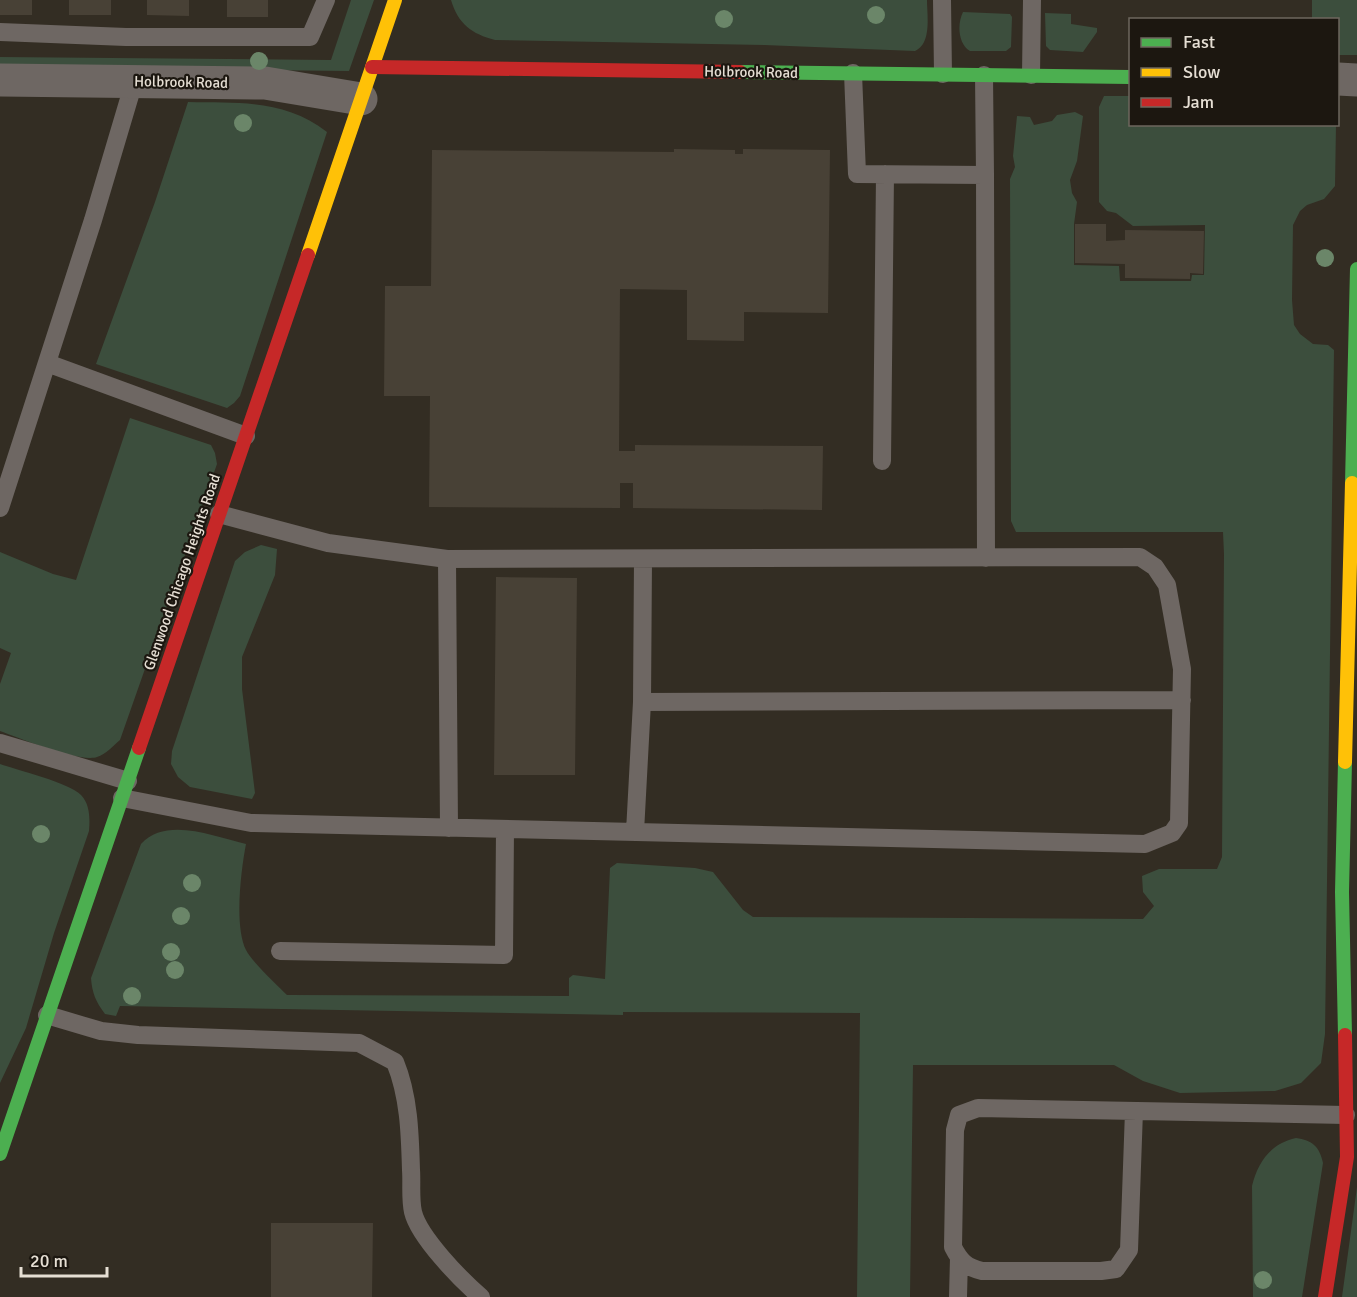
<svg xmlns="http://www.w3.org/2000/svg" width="1357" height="1297" font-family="Signika,sans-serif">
	<rect width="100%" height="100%" fill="#332d23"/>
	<!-- green -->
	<path fill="#3c4e3d" d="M 351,0 L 374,0 L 349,71 L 0,67 L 0,57 L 331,60 Z
		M 451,0 L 927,0 C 927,15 932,44 915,51 L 764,45 L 495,40 C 472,34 458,24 451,0 Z
		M 1312,0 L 1357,0 L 1357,55 L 1338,55 L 1338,20 L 1312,19 Z
		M 963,12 L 1010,14 L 1012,17 L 1011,47 L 1006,51 L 970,51 C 958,44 957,24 963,12 Z
		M 1045,13 L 1071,14 L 1071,24 L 1097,28 L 1097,32 L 1083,52 L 1050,50 L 1046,46 Z
		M 1104,96 L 1130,96 L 1130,124 L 1336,125 L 1335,186 L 1324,199 L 1307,205 L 1300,211 L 1293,225 L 1292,300 L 1294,325 L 1300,334 L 1313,344 L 1328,345 L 1334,350 L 1325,1034 L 1321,1063 L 1301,1083 L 1275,1091 L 1180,1093 L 1143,1081 L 1114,1065 L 913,1065 L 910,1297 L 857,1297 L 860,1013 L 623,1012 L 623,1015 L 120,1006 L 116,1016 L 105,1014 C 96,1002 92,993 91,978 L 141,844 C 167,816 214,837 246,844 C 241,870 234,926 246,950 C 252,962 277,985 287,995 L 569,996 L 569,978 L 573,975 L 605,979 L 610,868 L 617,863 L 695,868 L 713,872 L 743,910 L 753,917 L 1143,919 L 1154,906 L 1143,892 L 1142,876 L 1159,869 L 1217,869 L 1222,857 L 1224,554 L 1223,532 L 1016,532 L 1011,521 L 1010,179 L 1015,167 L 1013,156 L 1017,116 L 1030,117 L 1034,125 L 1052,121 L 1057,115 L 1075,112 L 1083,116 L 1077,161 L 1070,180 L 1072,193 L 1077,202 L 1074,224 L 1074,265 L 1119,266 L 1120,281 L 1191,281 L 1192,275 L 1204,275 L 1205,225 L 1133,226 L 1116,213 L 1107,211 L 1099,202 L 1099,107 Z
		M 188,102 C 238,103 285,99 327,132 L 240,396 L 234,403 L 227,408 L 96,364 L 155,202 Z
		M 130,418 L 211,445 L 215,453 L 217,464 L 120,740 C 113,746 106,754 97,757 C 80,763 19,738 0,731 L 0,684 L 11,653 L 0,648 L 0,552 L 53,574 L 76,580 Z
		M 261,545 L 277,549 L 275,575 L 242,657 L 242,689 L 255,793 L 252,799 L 190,787 L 178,777 L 171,764 L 172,751 L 235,561 L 245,552 Z
		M 0,764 C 17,770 70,783 81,795 C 90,804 90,819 89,831 L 54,933 L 26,1028 L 0,1083 Z
		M 1296,1138 C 1312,1140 1320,1147 1323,1163 L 1302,1297 L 1253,1297 L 1252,1186 C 1258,1162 1270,1144 1296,1138 Z
		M 1357,1187 L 1357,1297 L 1342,1297 Z"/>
	<!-- building -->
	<path fill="#484136" d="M 0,0 L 32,0 L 32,15 L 0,15 Z
		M 69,0 L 111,0 L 111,15 L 69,15 Z
		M 147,0 L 189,0 L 189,16 L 147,15 Z
		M 227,0 L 268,0 L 268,17 L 227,17 Z
		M 674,149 L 735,150 L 735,154 L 743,154 L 743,149 L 830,150 L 828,313 L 744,312 L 744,341 L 687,340 L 687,290 L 620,289 L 619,451 L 635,451 L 635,445 L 823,446 L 822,510 L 633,508 L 633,483 L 620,483 L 620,508 L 429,507 L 430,396 L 384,396 L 385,286 L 431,286 L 432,150 L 674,152 Z
		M 1075,224 L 1106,224 L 1106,241 L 1125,240 L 1125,230 L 1204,231 L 1203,274 L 1190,273 L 1190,279 L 1125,278 L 1125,264 L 1075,263 Z
		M 496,577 L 577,578 L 575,775 L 494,775 Z
		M 271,1223 L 373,1223 L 372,1297 L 271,1297 Z"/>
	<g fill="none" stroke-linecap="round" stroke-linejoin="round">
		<!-- lane -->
		<path stroke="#6e6763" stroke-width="18" d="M 942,0 L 943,74
			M 0,32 L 126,37 L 310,37 L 326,0
			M 853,73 L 857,174 L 985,175 L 984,75
			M 1031,75 L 1032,0
			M 985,175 L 986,558
			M 47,363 L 246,436
			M 882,461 L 885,174
			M 0,508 L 93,220 L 134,82
			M 447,559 L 449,828
			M 643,559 L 642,702 L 1182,700
			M 0,743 L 128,781
			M 122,798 L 251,823 L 1145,844 L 1172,833 L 1179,823 L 1182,669 L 1167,585 L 1155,567 L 1140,557 L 447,559 L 328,543 L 219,514
			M 635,832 L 642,702
			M 280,951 L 504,955 L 505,829
			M 47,1015 L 101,1031 L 138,1035 L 359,1043 L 395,1062 C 409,1096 410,1134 411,1170 C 412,1183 410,1199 413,1212 C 419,1237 461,1280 481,1297
			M 1134,1111 L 1129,1250 L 1116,1269 L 1101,1271 L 982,1271 C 966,1267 960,1261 953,1247 L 955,1130 L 959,1115 L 978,1108 L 1346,1115
			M 958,1297 L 959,1258"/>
		<!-- street -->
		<path stroke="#6e6763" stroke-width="33" d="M 1338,79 L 1357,80
			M 0,80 L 265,83 L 361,99"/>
		<!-- fast -->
		<path stroke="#4caf50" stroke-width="14" d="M 740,72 L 1130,77
			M 1352,483 L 1357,269
			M 1345,1035 L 1342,892 L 1345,762
			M 0,1154 L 139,748"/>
		<!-- slow -->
		<path stroke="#ffc107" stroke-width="14" d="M 308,255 L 395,0
			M 1345,762 L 1352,483"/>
		<!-- jam -->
		<path stroke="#c62828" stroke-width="14" d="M 372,67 L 740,72
			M 139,748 L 308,255
			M 1325,1297 L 1347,1157 L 1345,1035"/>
	</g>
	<!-- trees -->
	<g fill="#6b8669">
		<circle cx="876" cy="15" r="9"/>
		<circle cx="724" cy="19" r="9"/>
		<circle cx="259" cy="61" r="9"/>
		<circle cx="243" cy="123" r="9"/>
		<circle cx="1325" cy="258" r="9"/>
		<circle cx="41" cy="834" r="9"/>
		<circle cx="192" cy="883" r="9"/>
		<circle cx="181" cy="916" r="9"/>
		<circle cx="171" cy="952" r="9"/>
		<circle cx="175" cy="970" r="9"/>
		<circle cx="132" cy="996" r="9"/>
		<circle cx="1263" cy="1280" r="9"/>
	</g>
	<g text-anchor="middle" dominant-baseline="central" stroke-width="4.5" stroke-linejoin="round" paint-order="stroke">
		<!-- street labels -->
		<g font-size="15" fill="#e6dfd4" stroke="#1c1710">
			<text transform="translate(751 72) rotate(1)">Holbrook Road</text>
			<text transform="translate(181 82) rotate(1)">Holbrook Road</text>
			<text transform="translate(182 572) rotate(-71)">Glenwood Chicago Heights Road</text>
		</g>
	</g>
	<!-- legend -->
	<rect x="1129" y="18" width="210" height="108" fill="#1c1710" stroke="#6d675e" stroke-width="1.5"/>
	<rect x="1141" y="38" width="30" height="9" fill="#4caf50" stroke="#6d675e" stroke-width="1.5"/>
	<text x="1183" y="48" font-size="18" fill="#e6dfd4">Fast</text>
	<rect x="1141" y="68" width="30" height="9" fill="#ffc107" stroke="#6d675e" stroke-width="1.5"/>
	<text x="1183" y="78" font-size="18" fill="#e6dfd4">Slow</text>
	<rect x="1141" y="98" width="30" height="9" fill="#c62828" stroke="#6d675e" stroke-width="1.5"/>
	<text x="1183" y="108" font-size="18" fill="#e6dfd4">Jam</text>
	<!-- scale -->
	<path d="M21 1267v9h86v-9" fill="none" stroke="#e6dfd4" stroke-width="3"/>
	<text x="30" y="1267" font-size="18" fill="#e6dfd4" stroke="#1c1710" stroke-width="4.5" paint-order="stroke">20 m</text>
</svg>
